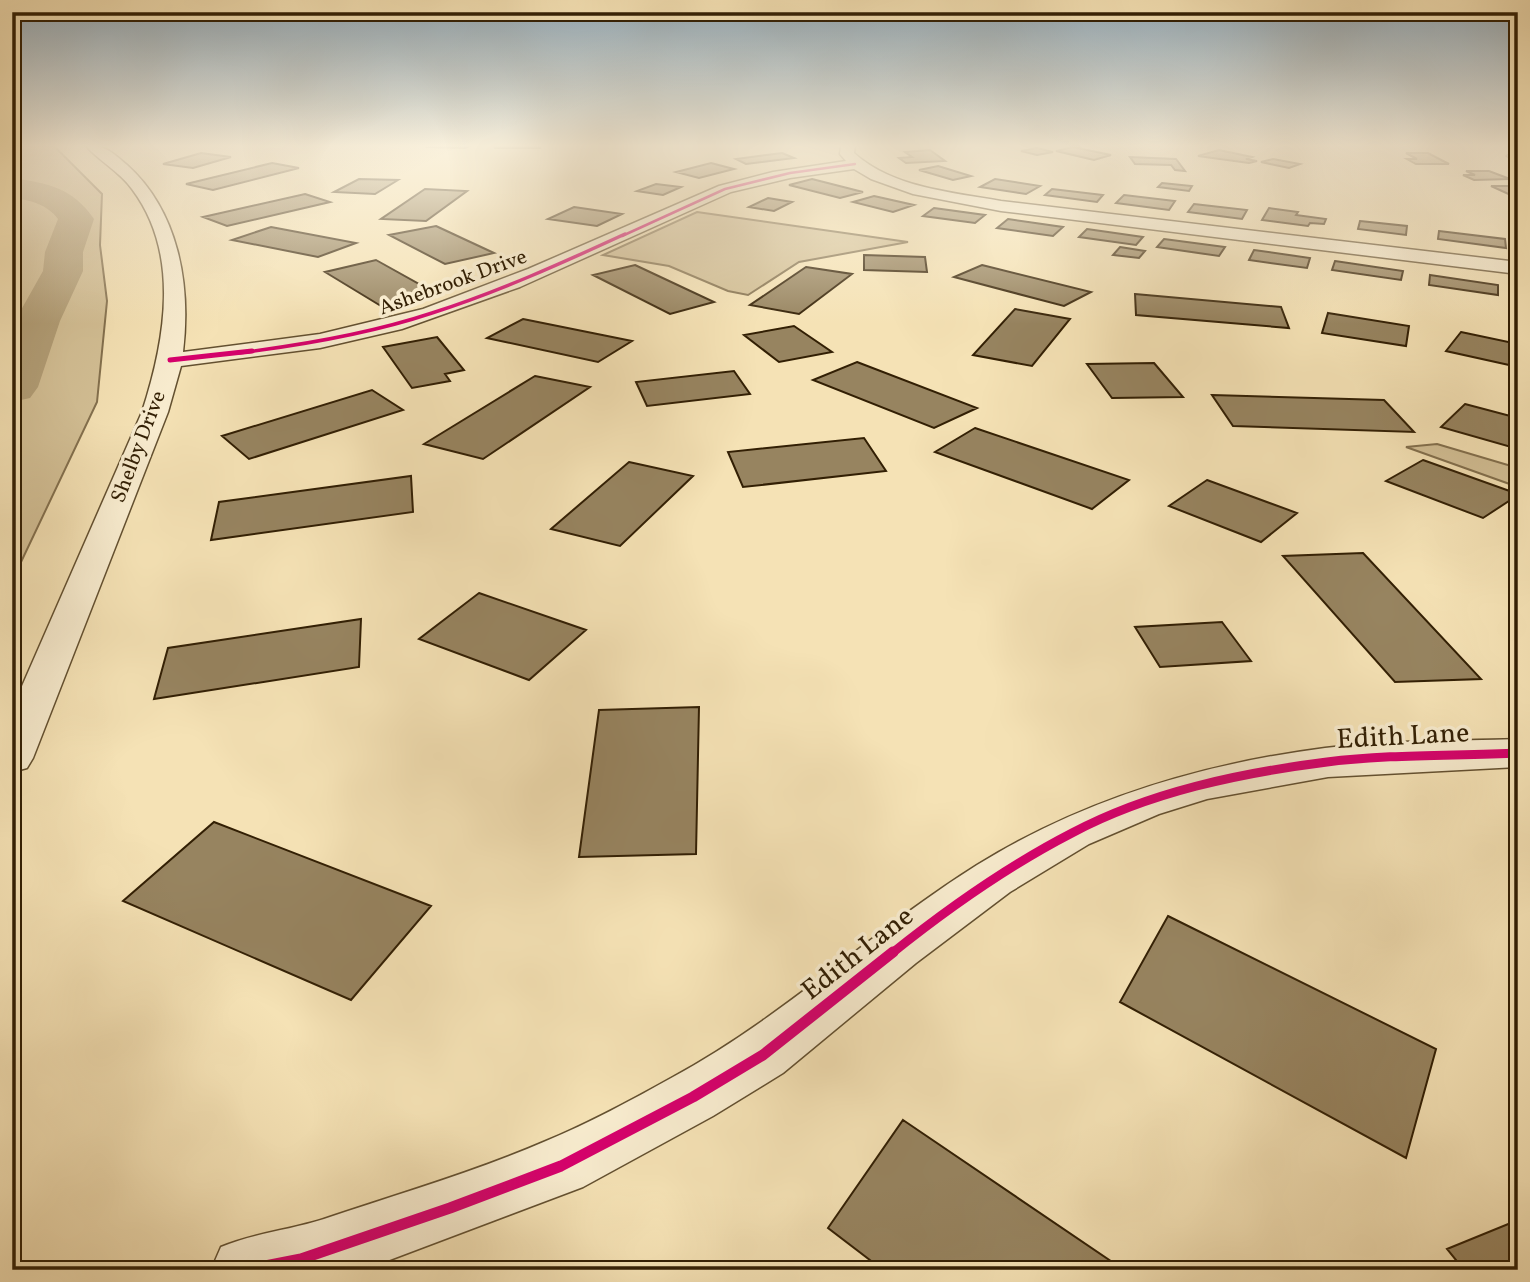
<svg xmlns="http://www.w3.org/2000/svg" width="1530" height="1282" font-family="Vollkorn,serif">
	<rect width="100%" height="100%" fill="#f5e2b5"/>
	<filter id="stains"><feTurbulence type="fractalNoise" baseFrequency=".00286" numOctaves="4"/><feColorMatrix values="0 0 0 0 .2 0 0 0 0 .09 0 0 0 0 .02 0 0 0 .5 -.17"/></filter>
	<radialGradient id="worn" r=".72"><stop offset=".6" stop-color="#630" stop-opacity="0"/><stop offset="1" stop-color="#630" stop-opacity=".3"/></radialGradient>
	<!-- green -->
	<path fill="#d4c197" stroke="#83704e" stroke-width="2" d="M 12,145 L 53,145 L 102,194 L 100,245 L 107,301 L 97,402 L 12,581 Z
		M 697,212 L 908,242 L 799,262 L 748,295 L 728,291 L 669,266 L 603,255 Z
		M 1437,444 L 1518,468 L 1518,487 L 1406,447 Z"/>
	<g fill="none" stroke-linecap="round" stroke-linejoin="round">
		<!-- river -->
		<path fill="#b3a079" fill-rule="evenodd" d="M 12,178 C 48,183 73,188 94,219 L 83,252 L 83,271 L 60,321 L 38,387 L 30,398 L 12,402 L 12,326 L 43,271 L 45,252 L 58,219 C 47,204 30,200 12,198 Z"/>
	</g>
	<!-- building -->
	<path fill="#978460" stroke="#321f04" stroke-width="2" d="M 431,145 L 471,145 L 465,148 L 428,147 Z
		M 494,145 L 539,145 L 540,148 L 495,148 Z
		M 1073,147 L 1111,155 L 1094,160 L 1056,151 Z
		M 1037,148 L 1053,152 L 1037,155 L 1021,151 Z
		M 930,150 L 945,161 L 906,163 L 899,158 L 912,157 L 905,152 Z
		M 1219,150 L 1252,157 L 1246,159 L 1257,161 L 1249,163 L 1198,156 Z
		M 201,153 L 231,157 L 193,168 L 163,164 Z
		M 782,153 L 794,158 L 746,164 L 736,159 Z
		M 1406,153 L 1428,153 L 1449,164 L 1416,164 L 1407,159 L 1417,159 Z
		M 1130,157 L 1176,159 L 1185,171 L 1175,170 L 1171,165 L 1135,164 Z
		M 1273,159 L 1300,164 L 1289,168 L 1261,162 Z
		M 272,163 L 299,168 L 213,190 L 186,184 Z
		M 711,163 L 734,169 L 699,178 L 676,172 Z
		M 938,166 L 971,176 L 953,180 L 919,170 Z
		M 1466,171 L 1489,171 L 1510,179 L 1474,180 L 1463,175 L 1475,175 Z
		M 359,179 L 398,180 L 375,194 L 334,192 Z
		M 812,179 L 863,192 L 840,198 L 789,185 Z
		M 995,179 L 1040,186 L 1026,194 L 980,187 Z
		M 1162,183 L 1192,186 L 1189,191 L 1158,187 Z
		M 656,184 L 681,187 L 663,195 L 637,191 Z
		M 1491,186 L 1518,186 L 1518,197 L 1515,197 Z
		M 425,189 L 467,191 L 426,221 L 381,219 Z
		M 1052,189 L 1103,195 L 1097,202 L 1045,195 Z
		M 305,194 L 330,202 L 227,226 L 203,217 Z
		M 1124,195 L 1175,201 L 1169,210 L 1116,203 Z
		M 874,196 L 914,205 L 893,212 L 853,202 Z
		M 768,198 L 792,202 L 774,211 L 749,207 Z
		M 1194,204 L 1247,210 L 1242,219 L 1188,212 Z
		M 574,207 L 622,214 L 597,226 L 548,219 Z
		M 934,208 L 985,215 L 975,223 L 923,216 Z
		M 1269,208 L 1298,212 L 1296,215 L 1326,219 L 1324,224 L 1310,223 L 1308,226 L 1262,220 Z
		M 1008,219 L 1063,227 L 1053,236 L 997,228 Z
		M 1360,221 L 1407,226 L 1406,235 L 1358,229 Z
		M 436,226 L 494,253 L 445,264 L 389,235 Z
		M 271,227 L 356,243 L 318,257 L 232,240 Z
		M 1087,229 L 1143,237 L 1136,245 L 1079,237 Z
		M 1439,231 L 1505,239 L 1506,248 L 1438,239 Z
		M 1164,239 L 1225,247 L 1219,256 L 1157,247 Z
		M 1120,247 L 1145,251 L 1139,258 L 1113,255 Z
		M 1254,250 L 1310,258 L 1307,268 L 1249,260 Z
		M 864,255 L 925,257 L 927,272 L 864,270 Z
		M 376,260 L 435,293 L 381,306 L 325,272 Z
		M 1335,261 L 1403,271 L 1401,280 L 1332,270 Z
		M 635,265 L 714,302 L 670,314 L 593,275 Z
		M 982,265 L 1091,292 L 1064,306 L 954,277 Z
		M 806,267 L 852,274 L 799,314 L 750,305 Z
		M 1430,275 L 1498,285 L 1498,295 L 1429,285 Z
		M 1135,294 L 1281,307 L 1289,328 L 1136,315 Z
		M 1015,309 L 1070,319 L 1032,366 L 973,355 Z
		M 1328,313 L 1409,326 L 1406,346 L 1322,333 Z
		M 523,319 L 632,341 L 598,362 L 487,338 Z
		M 794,326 L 832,352 L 779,362 L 744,335 Z
		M 1461,332 L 1518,344 L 1518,367 L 1446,351 Z
		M 437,337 L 464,370 L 445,374 L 450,381 L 412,388 L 383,347 Z
		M 857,362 L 977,408 L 934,428 L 813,380 Z
		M 1154,363 L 1183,397 L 1112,398 L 1087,364 Z
		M 734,371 L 750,394 L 647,406 L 636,382 Z
		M 535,376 L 590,387 L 483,459 L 424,444 Z
		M 372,390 L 403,410 L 249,459 L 222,436 Z
		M 1212,395 L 1384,400 L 1414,432 L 1233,426 Z
		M 1465,404 L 1518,418 L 1518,449 L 1441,427 Z
		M 975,428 L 1129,480 L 1092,509 L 935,452 Z
		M 864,438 L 886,471 L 743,487 L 728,452 Z
		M 1423,460 L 1518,494 L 1518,495 L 1483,518 L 1386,481 Z
		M 629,462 L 693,476 L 620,546 L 551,529 Z
		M 411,476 L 413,512 L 211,540 L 219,502 Z
		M 1207,480 L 1297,513 L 1261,542 L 1169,506 Z
		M 1363,553 L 1481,679 L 1395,682 L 1283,556 Z
		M 479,593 L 586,630 L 529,680 L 419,639 Z
		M 361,619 L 359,667 L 154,699 L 168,648 Z
		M 1222,622 L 1251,661 L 1160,667 L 1135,627 Z
		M 699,707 L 696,854 L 579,857 L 599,710 Z
		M 214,822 L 431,906 L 351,1000 L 123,901 Z
		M 1168,916 L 1436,1049 L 1406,1158 L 1120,1002 Z
		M 903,1120 L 1124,1270 L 883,1270 L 828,1228 Z
		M 1518,1220 L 1518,1270 L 1464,1270 L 1447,1249 Z"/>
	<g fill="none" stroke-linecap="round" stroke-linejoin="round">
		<defs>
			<path id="street" d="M 85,145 C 105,145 112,152 127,165 C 179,212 191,285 183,352 L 320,334 L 423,309 L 528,269 L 719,186 L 773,172 L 846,161 L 840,154 L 841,145 L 855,145 L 854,153 C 893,188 951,192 1001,201 L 1518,262 L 1518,274 L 1001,211 L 913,194 L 871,179 L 854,169 L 790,178 L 731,192 L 520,287 L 402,329 L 320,348 L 181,366 L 168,412 L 33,758 L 27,768 L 12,772 L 12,709 L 142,412 C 165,341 181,254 132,189 C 119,171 99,161 85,145 Z
				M 1514,152 L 1518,153 L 1518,161 L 1507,156 Z
				M 1518,739 L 1518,767 L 1328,777 L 1207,799 L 1159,814 L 1089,844 L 1010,892 L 916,963 L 783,1073 L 713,1116 L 583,1187 L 363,1270 L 211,1270 L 221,1247 C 254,1233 290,1230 324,1219 C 398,1194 474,1172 546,1141 C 589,1123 632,1100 673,1077 C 782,1018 872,931 977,865 C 1084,799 1201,764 1325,748 C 1386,740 1456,741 1518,739 Z"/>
		</defs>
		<!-- street casing -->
		<use href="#street" stroke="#635030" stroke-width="3"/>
		<!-- street -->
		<use href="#street" fill="#f8eccf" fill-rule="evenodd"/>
		<defs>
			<path id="cycleway-far4" d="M 622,236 L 725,189 L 790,173 L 855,164"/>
			<path id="cycleway-far3" d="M 238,353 C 303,345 369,334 432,313 C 498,292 562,263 625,234"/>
			<path id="cycleway-far2" d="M 170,360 L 252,351"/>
			<path id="cycleway-far1" d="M 891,954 C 947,909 1008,866 1072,833 C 1149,792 1240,773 1327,762 C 1389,754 1455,756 1518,753"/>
			<path id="cycleway" d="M 244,1270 L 301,1259 L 450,1208 L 561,1166 L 693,1097 L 763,1055 L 893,952"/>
		</defs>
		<!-- cycleway-far4 casing -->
		<use href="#cycleway-far4" stroke="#f8eccf" stroke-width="4.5"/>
		<!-- cycleway-far3 casing -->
		<use href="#cycleway-far3" stroke="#f8eccf" stroke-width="6"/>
		<!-- cycleway-far2 casing -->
		<use href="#cycleway-far2" stroke="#f8eccf" stroke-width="9"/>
		<!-- cycleway-far1 casing -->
		<use href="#cycleway-far1" stroke="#f8eccf" stroke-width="13"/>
		<!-- cycleway casing -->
		<use href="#cycleway" stroke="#f8eccf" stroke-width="16"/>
		<!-- cycleway-far4 -->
		<use href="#cycleway-far4" stroke="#d6006c" stroke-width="2.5"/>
		<!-- cycleway-far3 -->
		<use href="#cycleway-far3" stroke="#d6006c" stroke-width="3.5"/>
		<!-- cycleway-far2 -->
		<use href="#cycleway-far2" stroke="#d6006c" stroke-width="5"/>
		<!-- cycleway-far1 -->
		<use href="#cycleway-far1" stroke="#d6006c" stroke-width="9"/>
		<!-- cycleway -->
		<use href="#cycleway" stroke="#d6006c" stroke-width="11"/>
	</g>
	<!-- sky -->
	<linearGradient id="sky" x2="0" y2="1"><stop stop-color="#93acbc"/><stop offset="0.45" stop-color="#faf2de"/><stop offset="1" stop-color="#faf2de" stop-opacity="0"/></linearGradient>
	<rect width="1530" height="324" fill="url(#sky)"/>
	<g text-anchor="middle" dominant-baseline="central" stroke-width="7" stroke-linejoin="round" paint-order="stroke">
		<!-- far-street labels -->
		<g font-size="21" fill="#321f04" stroke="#f8eccf">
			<text transform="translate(453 283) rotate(-20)">Ashebrook Drive</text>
			<text transform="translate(139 447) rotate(-69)">Shelby Drive</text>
		</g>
		<!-- near-street labels -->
		<g font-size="28" fill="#321f04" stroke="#f8eccf">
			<text transform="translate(1403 737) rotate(-3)">Edith Lane</text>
			<text transform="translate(858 954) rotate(-38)">Edith Lane</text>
		</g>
	</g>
	<!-- margin -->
	<rect width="1530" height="1282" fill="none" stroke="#f5e2b5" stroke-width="42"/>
	<rect x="14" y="14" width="1502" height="1254" fill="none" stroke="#321f04" stroke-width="3.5"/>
	<rect x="21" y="21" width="1488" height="1240" fill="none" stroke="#321f04" stroke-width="2"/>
	<rect width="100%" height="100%" filter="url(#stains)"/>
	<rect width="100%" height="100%" fill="url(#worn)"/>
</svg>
